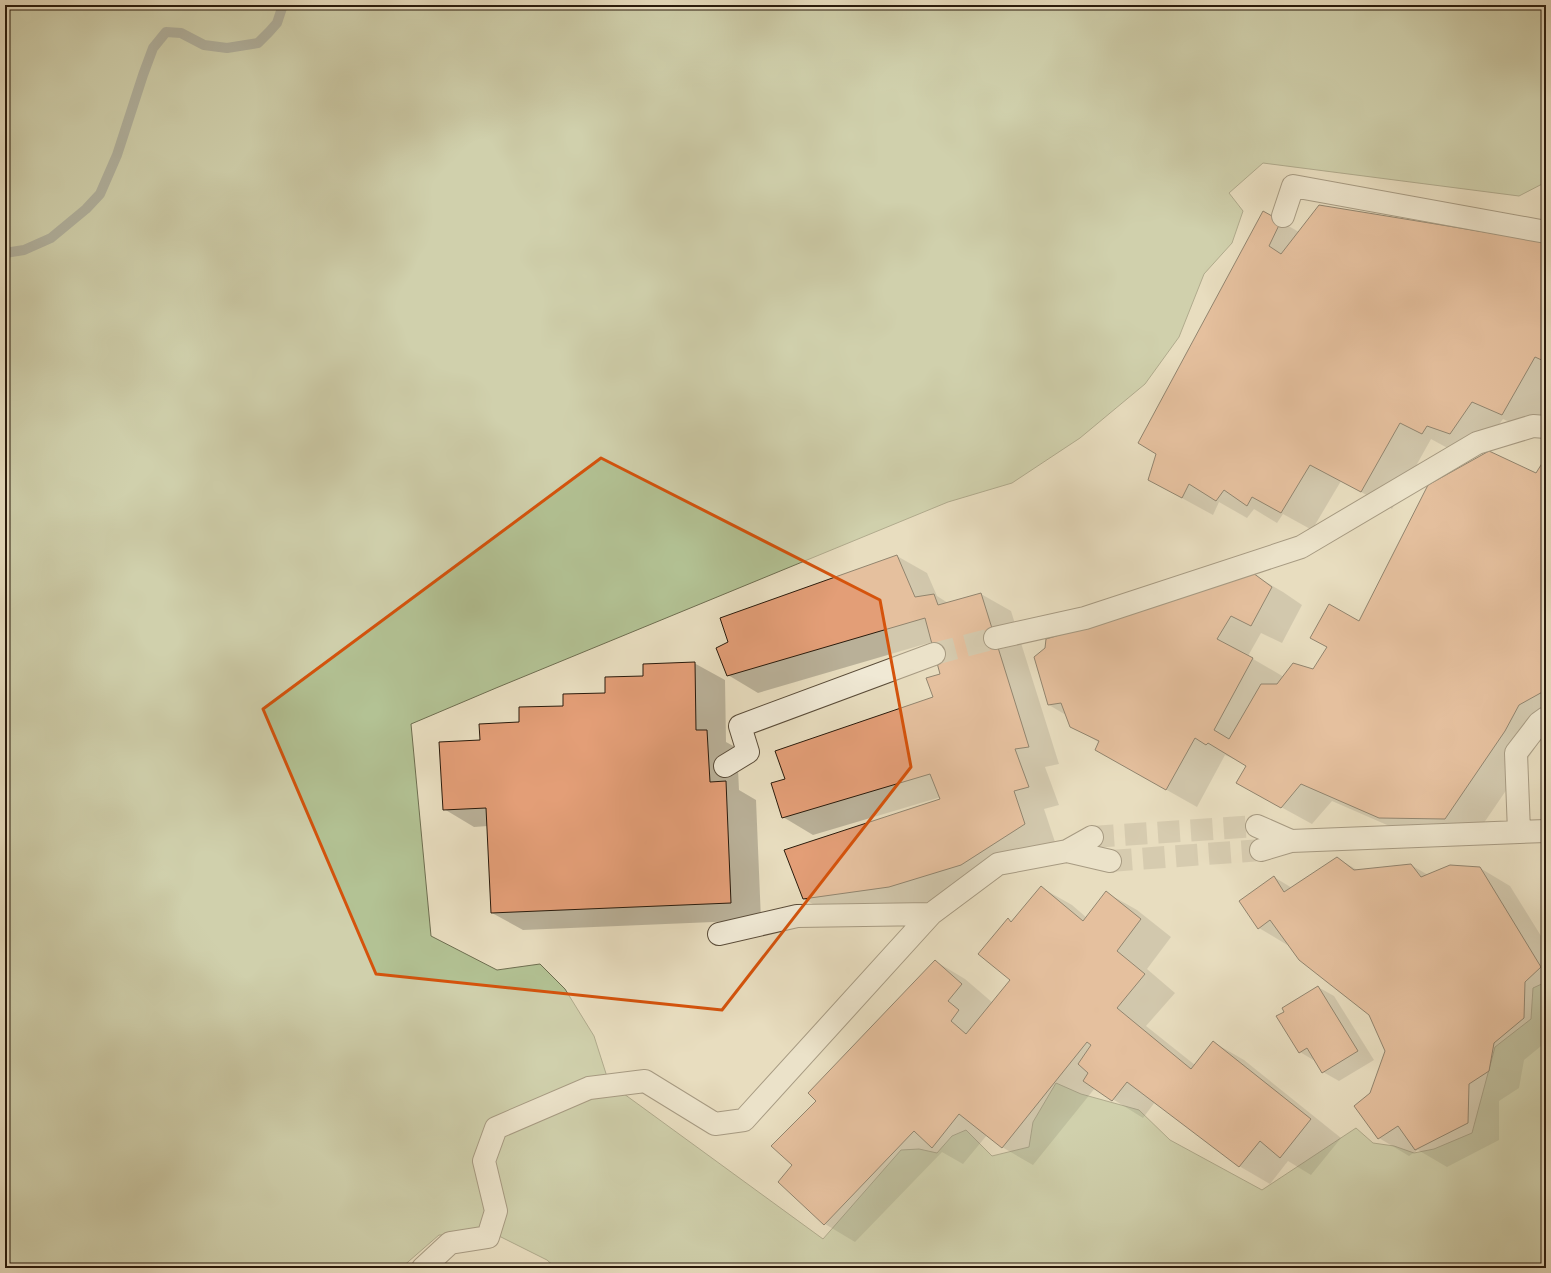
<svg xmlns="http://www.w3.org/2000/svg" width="1551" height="1273" font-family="'Sorts Mill Goudy',serif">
	<rect width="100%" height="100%" fill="#e8ddbf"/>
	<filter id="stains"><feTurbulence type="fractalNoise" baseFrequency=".005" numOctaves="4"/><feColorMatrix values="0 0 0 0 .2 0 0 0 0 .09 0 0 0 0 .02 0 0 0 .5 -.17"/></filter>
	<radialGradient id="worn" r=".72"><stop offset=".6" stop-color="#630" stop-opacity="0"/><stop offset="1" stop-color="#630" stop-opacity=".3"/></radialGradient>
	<!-- green -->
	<path fill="#b3c294" stroke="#6e6e50" d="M 5,5 L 1546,5 L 1546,182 L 1519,196 L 1263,163 L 1229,193 L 1243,211 L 1232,243 L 1204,274 L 1179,337 L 1145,384 L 1080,438 L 1012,483 L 948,502 L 496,688 L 411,724 L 431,936 L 497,970 L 540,964 L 565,989 L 594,1036 L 609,1083 L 823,1239 L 901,1150 L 919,1149 L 937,1153 L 952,1136 L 966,1130 L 992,1156 L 1029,1147 L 1033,1122 L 1056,1083 L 1081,1094 L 1139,1110 L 1170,1140 L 1262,1190 L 1356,1128 L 1373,1143 L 1394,1146 L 1414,1153 L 1434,1149 L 1472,1133 L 1495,1047 L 1531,1019 L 1533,988 L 1546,982 L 1546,1268 L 556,1268 L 547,1260 L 499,1236 L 439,1235 L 401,1268 L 5,1268 Z"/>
	<!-- shadow -->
	<path fill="#0003" d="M 1264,212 L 1299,232 L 1546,243 L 1546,408 L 1532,432 L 1503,419 L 1481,450 L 1453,451 L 1431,439 L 1392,509 L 1341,481 L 1312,530 L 1283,514 L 1277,523 L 1254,509 L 1247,518 L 1219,502 L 1213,515 L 1180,497 Z
		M 1546,459 L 1546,728 L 1535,748 L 1475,836 L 1410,835 L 1332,801 L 1312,824 L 1268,800 L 1247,765 L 1225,755 L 1197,807 L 1126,767 L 1100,743 L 1071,726 L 1066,715 L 1049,705 L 1252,574 L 1283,592 L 1302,605 L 1282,643 L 1261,633 L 1248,656 L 1284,677 L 1314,670 L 1328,648 L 1311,638 L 1359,622 L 1536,475 Z
		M 897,556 L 927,573 L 937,596 L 948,603 L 981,594 L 1011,611 L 1059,764 L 1045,767 L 1059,805 L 1044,809 L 1055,842 L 992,882 L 920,904 L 834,916 L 804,899 L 941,799 L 941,797 L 813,835 L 783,817 L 786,780 L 934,698 L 941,674 L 932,642 L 758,693 L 728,675 Z
		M 694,663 L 725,680 L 726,742 L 737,748 L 739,790 L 756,800 L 761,920 L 523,930 L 492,913 L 488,826 L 474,827 L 444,809 L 481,741 L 520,723 L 606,694 L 644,677 Z
		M 1337,858 L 1359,871 L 1411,865 L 1428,875 L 1480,868 L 1510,886 L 1546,944 L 1546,1042 L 1524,1060 L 1519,1088 L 1499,1101 L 1499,1140 L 1447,1167 L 1418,1150 L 1409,1156 L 1379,1138 L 1371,1094 L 1386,1051 L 1370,1014 L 1289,946 L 1259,928 L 1274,877 L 1292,888 Z
		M 1042,888 L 1072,905 L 1087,918 L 1107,893 L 1137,910 L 1171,937 L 1147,969 L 1175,993 L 1146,1026 L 1195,1065 L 1213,1042 L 1244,1060 L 1341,1138 L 1311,1175 L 1288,1161 L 1270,1184 L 1239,1166 L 1155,1102 L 1143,1118 L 1095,1088 L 1033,1165 L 1002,1147 L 987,1135 L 963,1164 L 942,1152 L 855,1242 L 825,1224 L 793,1165 L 817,1101 L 935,961 L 965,979 L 993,1003 L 1011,980 L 1008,920 L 1012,922 Z
		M 1318,987 L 1334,996 L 1374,1060 L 1339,1081 L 1323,1072 L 1315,1061 L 1300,1052 L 1285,1012 Z"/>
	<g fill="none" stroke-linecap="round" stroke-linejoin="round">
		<!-- stream -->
		<path stroke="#6d7a74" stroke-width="10" d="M 5,253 L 24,250 L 51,238 L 86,209 L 100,194 L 117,155 L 143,75 L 153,48 L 166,32 L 181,33 L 204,45 L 227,48 L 258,43 L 269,32 L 277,23 L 283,5"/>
	</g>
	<!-- building -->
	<path fill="#e39e77" stroke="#2a1b0c" d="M 1319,205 L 1546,242 L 1546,362 L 1535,357 L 1502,415 L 1472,402 L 1450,434 L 1427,426 L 1422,434 L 1400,423 L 1361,492 L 1310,465 L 1281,513 L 1252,497 L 1247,506 L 1224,490 L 1216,501 L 1189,484 L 1182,498 L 1148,480 L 1156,454 L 1138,443 L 1263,211 L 1281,221 L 1269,246 L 1281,254 Z
		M 1489,451 L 1536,473 L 1546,457 L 1546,690 L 1519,705 L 1505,731 L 1445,819 L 1379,818 L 1301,784 L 1281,808 L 1236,783 L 1246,766 L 1208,743 L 1206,745 L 1195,738 L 1166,790 L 1095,750 L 1099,741 L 1070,727 L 1061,703 L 1048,705 L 1034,657 L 1045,648 L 1046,639 L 1152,607 L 1253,573 L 1272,587 L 1251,626 L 1231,616 L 1217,639 L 1253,658 L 1214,730 L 1229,739 L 1261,684 L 1277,684 L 1293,663 L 1313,669 L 1327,647 L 1310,638 L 1329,604 L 1359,621 L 1428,485 Z
		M 897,555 L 915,597 L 934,594 L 938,605 L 981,593 L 1029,747 L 1015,749 L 1029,787 L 1014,791 L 1025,824 L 961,865 L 889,887 L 803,899 L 784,850 L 940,799 L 930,774 L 782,818 L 771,783 L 785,779 L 775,751 L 933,697 L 926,678 L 940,674 L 925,618 L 727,676 L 716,648 L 728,642 L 720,618 Z
		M 695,662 L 696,730 L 707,730 L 710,782 L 726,781 L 731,903 L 491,913 L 486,808 L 443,810 L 439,742 L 480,740 L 479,724 L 519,722 L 519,707 L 563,706 L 563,694 L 605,693 L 605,677 L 643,676 L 643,664 Z
		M 1337,857 L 1354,870 L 1411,864 L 1421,877 L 1450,865 L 1480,867 L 1541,967 L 1525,982 L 1524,1018 L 1494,1043 L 1489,1071 L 1469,1084 L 1468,1123 L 1415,1150 L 1398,1126 L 1378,1139 L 1354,1106 L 1370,1093 L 1385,1051 L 1369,1015 L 1299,960 L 1270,920 L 1258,929 L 1239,901 L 1274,876 L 1284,892 Z
		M 1041,886 L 1083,921 L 1106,891 L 1141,919 L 1117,951 L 1145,974 L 1117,1008 L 1191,1069 L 1213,1041 L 1311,1119 L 1280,1158 L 1260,1141 L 1239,1167 L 1127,1082 L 1112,1101 L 1083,1081 L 1088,1073 L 1078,1064 L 1091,1045 L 1087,1042 L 1002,1148 L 959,1114 L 932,1148 L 914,1131 L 824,1225 L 778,1182 L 792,1165 L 771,1146 L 816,1101 L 808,1093 L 935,960 L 962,984 L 948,1001 L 959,1010 L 951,1021 L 966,1034 L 1010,980 L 978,954 L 1008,918 L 1011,922 Z
		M 1318,986 L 1358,1051 L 1322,1073 L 1307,1048 L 1299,1053 L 1276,1016 L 1284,1012 L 1282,1008 Z"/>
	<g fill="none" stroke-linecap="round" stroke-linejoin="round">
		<!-- minor-tunnel -->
		<path stroke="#c2b69b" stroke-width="22" stroke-dasharray="22 11" stroke-linecap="butt" d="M 934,654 L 995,638
			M 1092,837 L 1257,826
			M 1110,861 L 1261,850"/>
		<defs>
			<path id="minor" d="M 1283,216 L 1293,186 L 1546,232
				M 995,638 L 1085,618 L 1301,547 L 1477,443 L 1533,426 L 1546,427
				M 725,766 L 748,752 L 740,726 L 934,654
				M 1257,826 L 1291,841
				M 1519,832 L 1516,753 L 1539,723 L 1546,718
				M 1261,850 L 1291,841 L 1546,831
				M 1067,851 L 1110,861
				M 719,934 L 797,916 L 931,914
				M 423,1268 L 450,1243 L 488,1237 L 496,1211 L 484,1161 L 496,1128 L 589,1088 L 645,1081 L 715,1124 L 744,1120 L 931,914 L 998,864 L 1067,851 L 1092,837"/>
		</defs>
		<!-- minor casing -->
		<use href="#minor" stroke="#5a4c39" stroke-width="24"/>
		<!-- minor -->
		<use href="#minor" stroke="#f0e9d5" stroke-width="22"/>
	</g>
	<!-- marked area -->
	<path d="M0 0H1551V1273H0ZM 601,458 L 880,600 L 911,767 L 722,1010 L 376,974 L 263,709 Z" fill="#e8ddbf" fill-opacity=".55" fill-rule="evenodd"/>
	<path fill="none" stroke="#d5530c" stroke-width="3" stroke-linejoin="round" d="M 601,458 L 880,600 L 911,767 L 722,1010 L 376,974 L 263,709 Z"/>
	<!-- margin -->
	<rect width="1551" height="1273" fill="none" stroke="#e8ddbf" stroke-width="20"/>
	<rect x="6" y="6" width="1539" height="1261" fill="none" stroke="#2a1b0c" stroke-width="2"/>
	<rect x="10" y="10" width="1531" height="1253" fill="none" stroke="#2a1b0c"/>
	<rect width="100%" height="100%" filter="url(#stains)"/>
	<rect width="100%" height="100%" fill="url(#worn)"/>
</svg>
